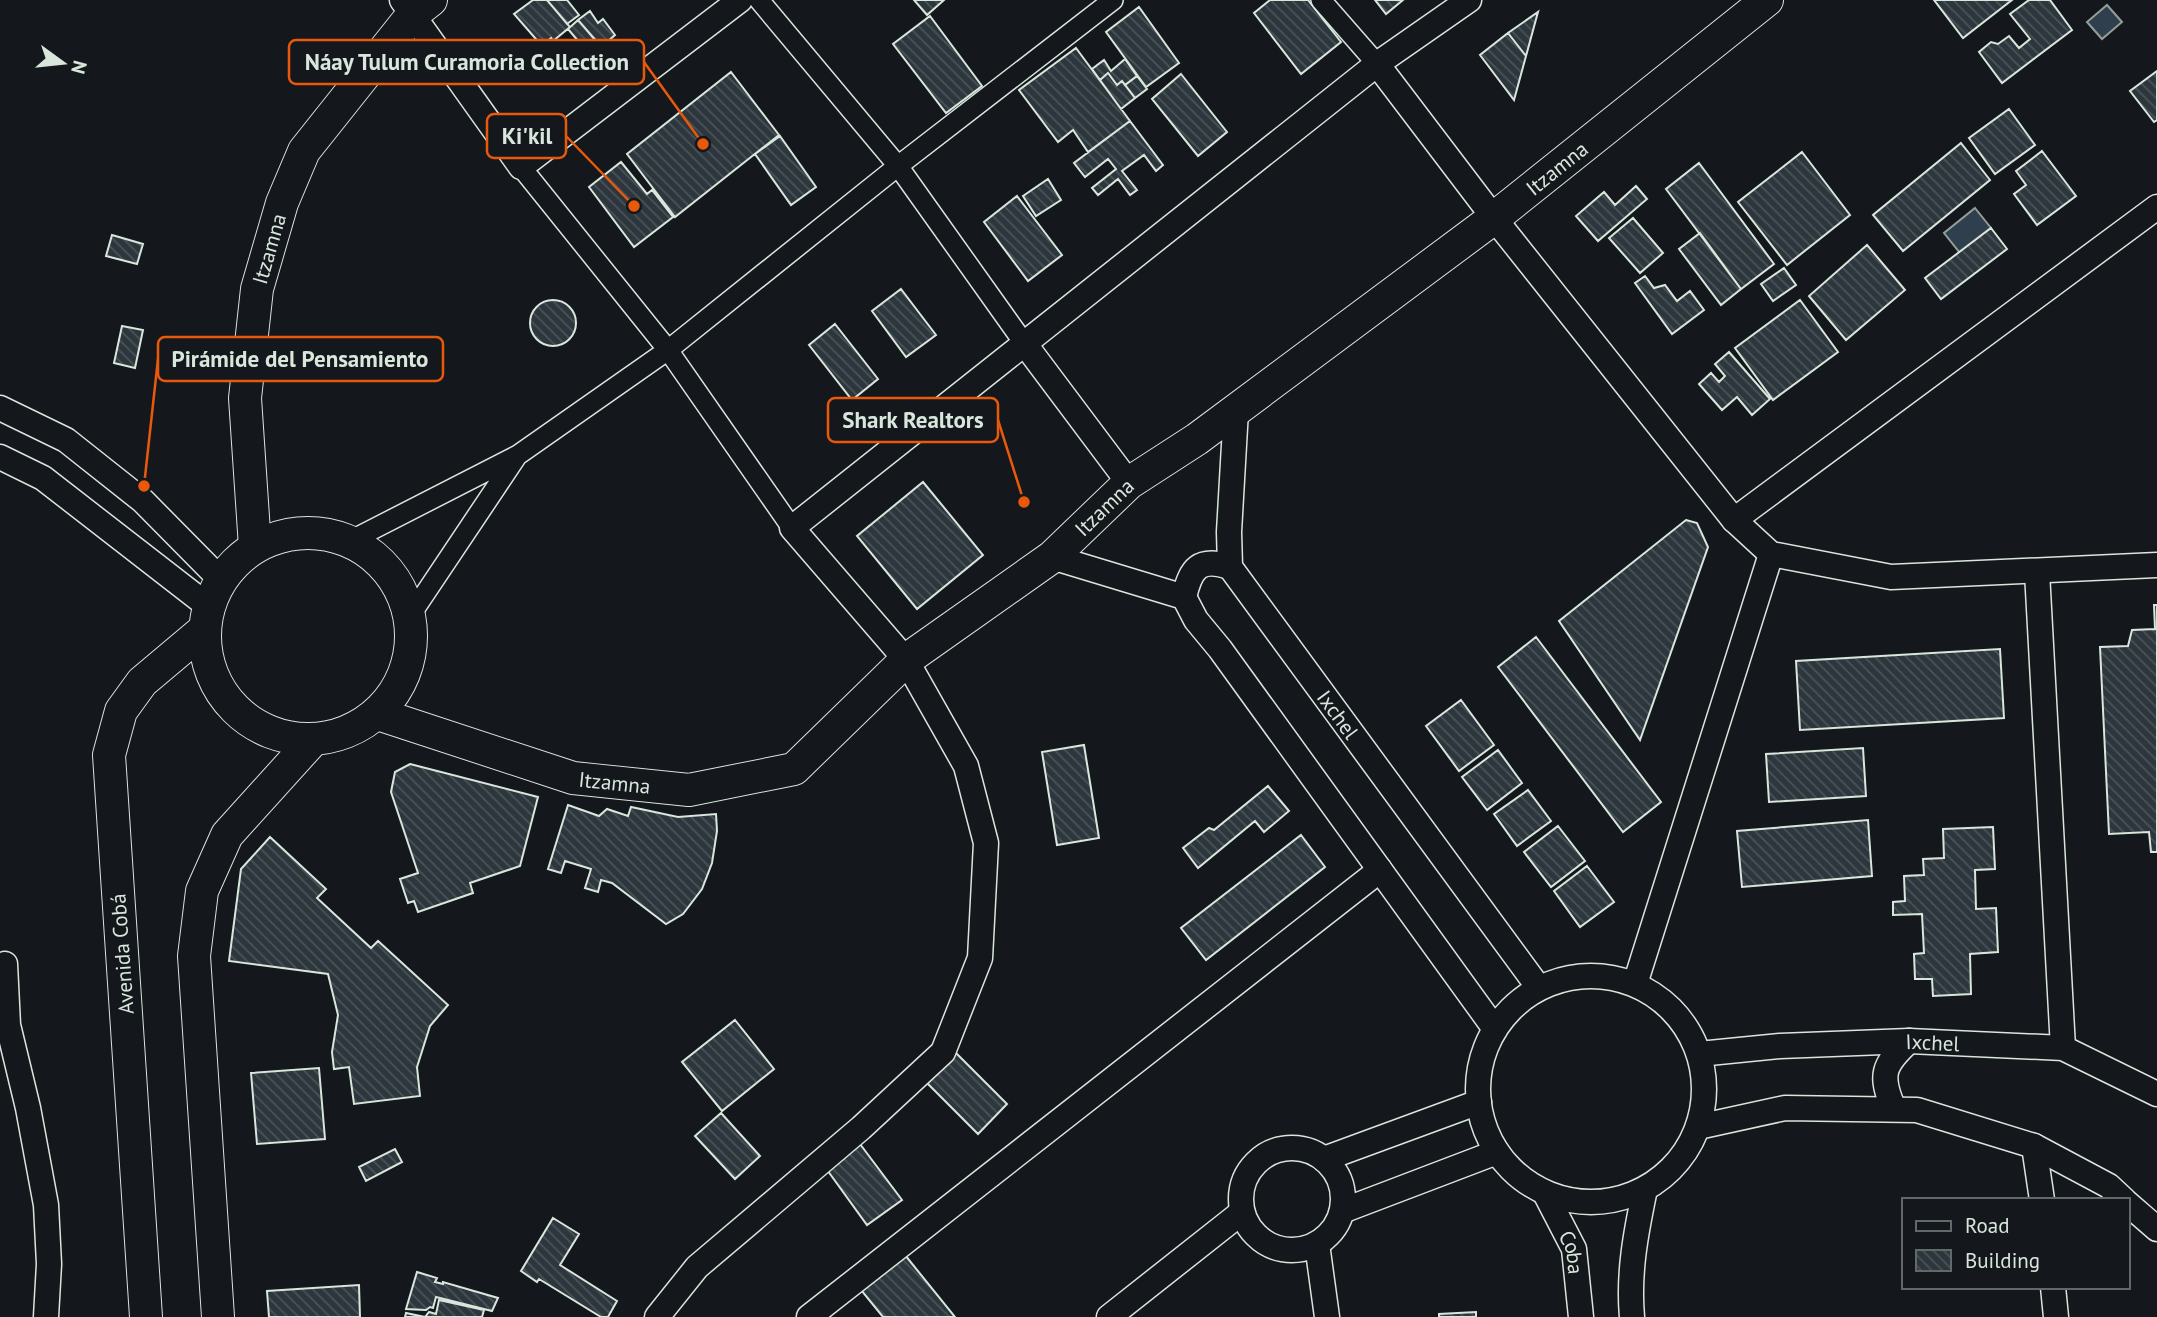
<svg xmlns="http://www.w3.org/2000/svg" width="2157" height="1317" font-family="'PT Sans',sans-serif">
	<defs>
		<pattern id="building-back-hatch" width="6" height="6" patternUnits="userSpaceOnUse" patternTransform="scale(1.75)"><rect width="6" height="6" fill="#2c363c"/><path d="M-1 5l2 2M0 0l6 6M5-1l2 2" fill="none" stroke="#4a5358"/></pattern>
	</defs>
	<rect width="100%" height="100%" fill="#14181c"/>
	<!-- water -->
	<path fill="#2f3f4d" stroke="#939e99" stroke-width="2" d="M 2107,5 L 2122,22 L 2102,39 L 2087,22 Z
		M 1975,208 L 1991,228 L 1960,253 L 1944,233 Z"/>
	<!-- building -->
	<path fill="url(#building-back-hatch)" stroke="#d8e6dc" stroke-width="2" d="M 533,0 L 547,0 L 570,27 L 553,41 L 551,38 L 542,46 L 514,14 Z
		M 547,0 L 567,0 L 579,15 L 567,24 Z
		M 914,0 L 944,0 L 927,15 Z
		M 1270,0 L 1308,0 L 1341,42 L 1301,74 L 1254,13 Z
		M 1375,0 L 1403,0 L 1386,14 Z
		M 1934,0 L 2012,0 L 1963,38 Z
		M 2029,0 L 2050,0 L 2072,30 L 2002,83 L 1979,52 L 1991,42 L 1998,44 L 2009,36 L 2019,48 L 2030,39 L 2010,14 Z
		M 1139,7 L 1179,63 L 1146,87 L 1106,32 Z
		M 590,11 L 598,23 L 603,19 L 615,35 L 601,47 L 578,20 Z
		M 1538,12 L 1526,56 L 1508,33 Z
		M 930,16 L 982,86 L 946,113 L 893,44 Z
		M 578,20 L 605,51 L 595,61 L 568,29 Z
		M 1508,33 L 1526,56 L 1514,100 L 1480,55 Z
		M 577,40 L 595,61 L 568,80 L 552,58 Z
		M 1076,48 L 1130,121 L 1088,152 L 1073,130 L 1058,142 L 1019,90 Z
		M 1125,59 L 1137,76 L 1125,85 L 1122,81 L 1117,85 L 1108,73 L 1100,80 L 1092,69 L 1104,60 L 1111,71 Z
		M 2157,71 L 2157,120 L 2154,122 L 2130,91 Z
		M 731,72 L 779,135 L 675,217 L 627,154 Z
		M 1108,73 L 1117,85 L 1122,81 L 1135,98 L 1121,109 L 1100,80 Z
		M 1181,74 L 1227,132 L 1198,156 L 1152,99 Z
		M 1137,76 L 1147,89 L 1135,98 L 1125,85 Z
		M 2009,109 L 2035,145 L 1995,174 L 1969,138 Z
		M 1130,121 L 1163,165 L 1156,171 L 1144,155 L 1122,171 L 1137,190 L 1130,195 L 1118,179 L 1098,195 L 1092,188 L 1116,169 L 1108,159 L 1085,177 L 1074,163 Z
		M 780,136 L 816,187 L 791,205 L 755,154 Z
		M 1961,143 L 1990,180 L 1903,251 L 1873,215 Z
		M 2042,151 L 2076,196 L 2037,225 L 2014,194 L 2026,185 L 2016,171 Z
		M 1802,152 L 1850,215 L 1787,265 L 1738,202 Z
		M 621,162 L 647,194 L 652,190 L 673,217 L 634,247 L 589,187 Z
		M 1699,163 L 1774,264 L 1741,289 L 1666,189 Z
		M 1048,179 L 1061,200 L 1036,216 L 1023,196 Z
		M 1636,186 L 1647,199 L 1598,241 L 1576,216 L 1604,192 L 1615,205 Z
		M 1017,196 L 1062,255 L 1028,281 L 984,222 Z
		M 1633,218 L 1663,253 L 1640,273 L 1609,238 Z
		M 1991,228 L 2007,249 L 1941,299 L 1925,278 Z
		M 1700,233 L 1741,289 L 1721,305 L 1679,249 Z
		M 112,235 L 143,244 L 137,264 L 106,256 Z
		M 1867,245 L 1905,290 L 1846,340 L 1809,296 Z
		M 1784,268 L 1796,285 L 1773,301 L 1761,284 Z
		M 1645,276 L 1654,288 L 1665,285 L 1677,301 L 1690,291 L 1704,310 L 1672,334 L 1635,283 Z
		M 901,289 L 936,335 L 906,357 L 872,311 Z
		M530 323a23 23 0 1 1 46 0a23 23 0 1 1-46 0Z
		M 1800,300 L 1838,352 L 1773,400 L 1735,348 Z
		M 835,324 L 878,379 L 852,400 L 809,345 Z
		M 122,326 L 143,330 L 135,368 L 114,363 Z
		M 1729,352 L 1770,399 L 1752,415 L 1737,397 L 1722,410 L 1699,384 L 1711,373 L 1719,382 L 1725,376 L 1715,364 Z
		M 923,482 L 983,555 L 917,609 L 857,536 Z
		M 1686,520 L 1697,523 L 1708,547 L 1640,740 L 1559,621 Z
		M 2154,605 L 2157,605 L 2157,852 L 2151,852 L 2149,832 L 2109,834 L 2100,647 L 2128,646 L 2132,630 L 2155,629 Z
		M 1536,637 L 1661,802 L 1623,832 L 1498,667 Z
		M 2000,649 L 2004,718 L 1800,730 L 1796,661 Z
		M 1461,700 L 1494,745 L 1459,771 L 1426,726 Z
		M 1084,745 L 1099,838 L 1057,845 L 1042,752 Z
		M 1863,748 L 1866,796 L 1769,802 L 1766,754 Z
		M 1498,750 L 1522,783 L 1487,810 L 1462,777 Z
		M 410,764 L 538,797 L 520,866 L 470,883 L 473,893 L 418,912 L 414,901 L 408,903 L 400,879 L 418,873 L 391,792 L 395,772 Z
		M 1268,786 L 1289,811 L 1264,832 L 1255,821 L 1198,868 L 1183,848 L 1209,828 L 1214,830 Z
		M 1528,790 L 1551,821 L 1517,846 L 1494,814 Z
		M 568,805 L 599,816 L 607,809 L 628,816 L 631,807 L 678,817 L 716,814 L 717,831 L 712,863 L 702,889 L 683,914 L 666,924 L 612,883 L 601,880 L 598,892 L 585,888 L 591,869 L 565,861 L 561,873 L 548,869 Z
		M 1868,820 L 1872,876 L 1742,887 L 1737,831 Z
		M 1558,826 L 1585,861 L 1551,887 L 1524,852 Z
		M 1993,827 L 1995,869 L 1975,870 L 1976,909 L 1996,908 L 1998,952 L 1970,954 L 1971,994 L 1933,996 L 1932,979 L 1915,979 L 1914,954 L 1924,953 L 1922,914 L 1893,915 L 1893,902 L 1905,901 L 1904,876 L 1924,875 L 1923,859 L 1944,858 L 1943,829 Z
		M 1301,835 L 1325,867 L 1206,960 L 1181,928 Z
		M 270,837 L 326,889 L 317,898 L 371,948 L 378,941 L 448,1005 L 430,1026 L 417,1067 L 420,1096 L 354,1104 L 349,1067 L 334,1069 L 332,1052 L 338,1015 L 328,974 L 229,961 L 241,869 Z
		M 1587,866 L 1614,902 L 1580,927 L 1554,891 Z
		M 735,1020 L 774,1069 L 722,1111 L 682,1062 Z
		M 955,1052 L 1007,1104 L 978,1134 L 926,1082 Z
		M 319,1068 L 325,1139 L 257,1144 L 251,1073 Z
		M 721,1113 L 760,1156 L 735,1179 L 695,1136 Z
		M 857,1140 L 902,1200 L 867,1225 L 825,1167 Z
		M 395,1149 L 402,1162 L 366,1181 L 359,1167 Z
		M 553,1218 L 579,1234 L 560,1265 L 617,1301 L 608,1317 L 601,1317 L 539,1279 L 537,1282 L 521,1271 Z
		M 905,1255 L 955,1317 L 883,1317 L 861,1290 Z
		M 417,1272 L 437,1278 L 435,1282 L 443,1284 L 443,1282 L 498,1298 L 492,1311 L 436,1297 L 433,1308 L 430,1307 L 426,1310 L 406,1309 Z
		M 359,1285 L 360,1317 L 269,1317 L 267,1291 Z
		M 439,1300 L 484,1310 L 482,1317 L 405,1317 L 406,1313 L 425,1317 L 429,1312 L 436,1314 Z
		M 1476,1312 L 1476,1317 L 1439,1317 L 1439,1314 Z"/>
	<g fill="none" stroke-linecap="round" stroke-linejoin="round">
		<defs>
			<path id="pedestrian" d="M 759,0 L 898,166 L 1024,343
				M 1321,0 L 1377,64
				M 521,167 L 668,350 L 792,528
				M 350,541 L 518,455 L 668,350 L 898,166 L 1113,0
				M 410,616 L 517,456"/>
			<g id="minor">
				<path d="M 402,0 L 521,167 L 740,0"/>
				<path d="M 1377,64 L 1494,218 L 1734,520 L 1771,554 L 1891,577 L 2157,565"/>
				<path d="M 1024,343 L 1129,483"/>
				<path d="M 0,408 L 66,440 L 143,501 L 222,581"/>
				<path id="s1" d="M 1236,410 L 1229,532 L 1230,567 L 1539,988"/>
				<path d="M 0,457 L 43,478 L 208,606"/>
				<path d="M 1734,520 L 2157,207"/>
				<path d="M 1052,557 L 1184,597 L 1196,620 L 1220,649 L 1495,1029"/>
				<path d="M 2037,572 L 2063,1048"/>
				<path d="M 1184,597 C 1191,568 1199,557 1230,567"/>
				<path d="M 5,964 L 8,1025 L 28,1108 L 46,1205 L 49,1264 L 46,1317"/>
				<circle cx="1591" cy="1089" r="113"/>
				<path d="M 1635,984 L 1771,554"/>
				<path id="s2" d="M 1699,1054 L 1780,1046 L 1909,1041 L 2063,1048 L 2157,1094"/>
				<path d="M 1894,1109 C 1879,1075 1883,1065 1909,1041"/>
				<path d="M 1698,1127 L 1785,1108 L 1917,1110 L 2034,1146 L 2109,1186 L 2124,1200"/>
				<path d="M 2034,1146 L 2042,1200"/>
				<circle cx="1292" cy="1199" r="51"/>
				<path d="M 1324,1159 L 1479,1102"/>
				<path id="s3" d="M 1545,1193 L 1574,1249 L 1581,1317"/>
				<path d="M 2127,1203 L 2157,1229"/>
				<path d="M 1342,1211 L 1497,1152"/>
				<path d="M 1317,1244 L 1327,1317"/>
				<path d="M 2053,1287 L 2056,1317"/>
				<path d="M 657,1317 L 697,1267 L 861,1128 L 943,1052 L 980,958 L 986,843 L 966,766 L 906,660 L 792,528 L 1377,64 L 1469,0"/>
				<path d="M 809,1317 L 1380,870"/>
				<path d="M 1109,1317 L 1242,1212"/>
				<path d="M 1632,1317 C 1628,1273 1636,1232 1645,1189"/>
			</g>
			<g id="tertiary">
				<circle cx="308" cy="636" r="103"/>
				<path id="s4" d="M 255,547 L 245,398 L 257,289 L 282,203 L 304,151 L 413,14 L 431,0"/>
				<path id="s5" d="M 378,714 L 573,778 L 689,790 L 794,769 L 906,660 L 1052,557 L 1129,483 L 1197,439 L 1494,218 L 1767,0"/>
				<path d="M 146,1317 L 109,755 L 121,711 L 142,682 L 205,629"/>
				<path d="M 218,1317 L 194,956 L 202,891 L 227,835 L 312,741"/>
			</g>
		</defs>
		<!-- pedestrian casing -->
		<use href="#pedestrian" stroke="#d8e6dc" stroke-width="22"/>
		<!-- minor casing -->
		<use href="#minor" stroke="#d8e6dc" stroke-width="27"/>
		<!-- tertiary casing -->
		<use href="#tertiary" stroke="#d8e6dc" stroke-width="34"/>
		<!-- pedestrian -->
		<use href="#pedestrian" stroke="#14181c" stroke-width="19"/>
		<!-- minor -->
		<use href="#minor" stroke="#14181c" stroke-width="24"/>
		<!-- tertiary -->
		<use href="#tertiary" stroke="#14181c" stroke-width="32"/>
	</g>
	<g text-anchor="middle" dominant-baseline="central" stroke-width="5" stroke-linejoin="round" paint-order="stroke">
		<!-- street labels -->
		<g font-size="21" fill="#d8e6dc" stroke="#14181c">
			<text stroke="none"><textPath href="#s5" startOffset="1402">Itzamna</textPath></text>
			<text stroke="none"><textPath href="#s4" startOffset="301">Itzamna</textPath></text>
			<text stroke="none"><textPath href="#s5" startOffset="836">Itzamna</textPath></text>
			<text stroke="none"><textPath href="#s1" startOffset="340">Ixchel</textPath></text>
			<text stroke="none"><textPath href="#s5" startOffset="247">Itzamna</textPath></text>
			<text transform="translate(122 954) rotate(-94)">Avenida Cobá</text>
			<text stroke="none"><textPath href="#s2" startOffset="234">Ixchel</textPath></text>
			<text stroke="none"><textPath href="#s3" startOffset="66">Coba</textPath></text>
		</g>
	</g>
	<!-- callouts -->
	<path fill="none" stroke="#e8590c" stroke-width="2.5" d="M703 144L644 62M634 206L566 136M144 486L158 359M1024 502L998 420"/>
	<g fill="#e8590c" stroke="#14181c" stroke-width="2.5">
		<circle cx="703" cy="144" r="7"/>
		<circle cx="634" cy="206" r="7"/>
		<circle cx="144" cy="486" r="7"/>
		<circle cx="1024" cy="502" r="7"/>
	</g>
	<g fill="#14181c" stroke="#e8590c" stroke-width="2.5">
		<rect x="289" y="40" width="355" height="44" rx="7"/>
		<rect x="487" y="114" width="79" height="44" rx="7"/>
		<rect x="158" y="337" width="285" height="44" rx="7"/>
		<rect x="828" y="398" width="170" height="44" rx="7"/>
	</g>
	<g font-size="23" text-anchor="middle" font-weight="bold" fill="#d8e6dc">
		<text x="467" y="70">Náay Tulum Curamoria Collection</text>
		<text x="527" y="144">Ki'kil</text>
		<text x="300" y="367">Pirámide del Pensamiento</text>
		<text x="913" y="428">Shark Realtors</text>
	</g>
	<!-- legend -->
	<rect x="1902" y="1198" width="228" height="91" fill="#14181c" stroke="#626a69" stroke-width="2"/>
	<rect x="1916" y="1221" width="35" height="10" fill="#14181c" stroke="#626a69" stroke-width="2"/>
	<text x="1965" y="1233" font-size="21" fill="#d8e6dc">Road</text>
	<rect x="1916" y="1250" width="35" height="21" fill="url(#building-back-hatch)" stroke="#626a69" stroke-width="2"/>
	<text x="1965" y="1268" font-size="21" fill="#d8e6dc">Building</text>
	<!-- north arrow -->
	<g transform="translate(63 63) rotate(105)" stroke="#14181c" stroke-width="5" paint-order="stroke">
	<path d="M0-5L12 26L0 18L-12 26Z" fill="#d8e6dc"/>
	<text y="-10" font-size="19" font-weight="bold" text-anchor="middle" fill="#d8e6dc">N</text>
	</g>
</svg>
